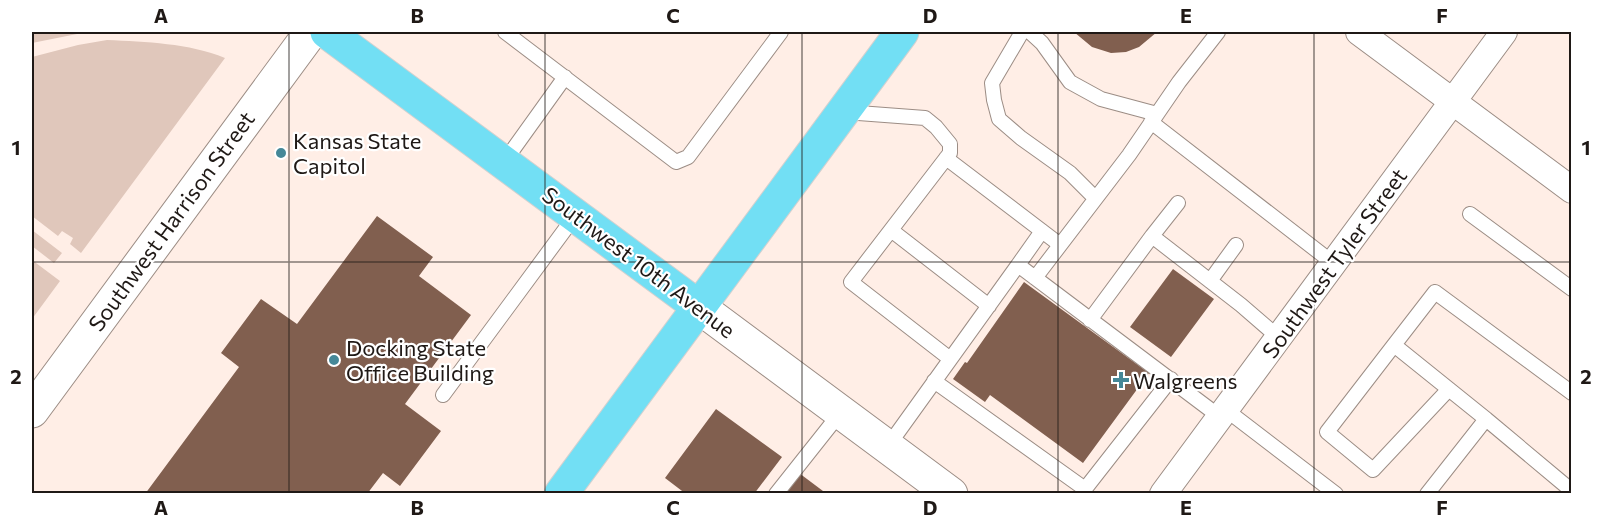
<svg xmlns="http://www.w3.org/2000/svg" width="1603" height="525" font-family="Commissioner,sans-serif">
	<rect width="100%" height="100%" fill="#ffeee6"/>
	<!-- green -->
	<path fill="#e0c7bb" d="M 32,32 L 87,32 L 32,43 Z
		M 107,40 C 146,42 189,43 225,58 L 81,253 L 70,244 L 73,238 L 62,231 L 58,236 L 32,216 L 32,57 L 78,45 Z
		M 32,230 L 62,253 L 54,263 L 32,246 Z
		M 32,260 L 60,281 L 32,319 Z"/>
	<!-- building -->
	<path fill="#815f4f" d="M 1074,32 L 1157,32 L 1139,47 L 1126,52 L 1111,53 L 1092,47 Z
		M 377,216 L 433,257 L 419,276 L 471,315 L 405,404 L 441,431 L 400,486 L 383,473 L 367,494 L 145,494 L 239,367 L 221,353 L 261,299 L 297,324 Z
		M 1173,269 L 1214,299 L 1171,357 L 1130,327 Z
		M 1024,282 L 1149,373 L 1083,463 L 990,395 L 985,402 L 953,379 L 965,362 L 967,363 Z
		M 716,409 L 782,457 L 754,494 L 686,494 L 665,478 Z
		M 799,473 L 827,494 L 784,494 Z"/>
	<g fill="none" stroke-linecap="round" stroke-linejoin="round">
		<defs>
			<path id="lane" d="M 505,32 L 676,162 L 688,157 L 781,32
				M 1022,32 L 992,83 L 994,100 L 999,119 L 1021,138 L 1070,173 L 1095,198
				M 1030,32 L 1042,43 L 1070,82 L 1101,99 L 1157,114
				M 845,112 L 925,118 L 936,127 L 950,144 L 950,153 L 851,282 L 949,358
				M 1151,122 L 1333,263
				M 946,158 L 1059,244
				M 504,162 L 565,77
				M 1470,214 L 1572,289
				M 891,230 L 989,306
				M 1152,236 L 1178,203
				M 1018,265 L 1042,231
				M 1035,278 L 1129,155 L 1179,82 L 1218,32
				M 1210,281 L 1236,245
				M 1090,320 L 1152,236 L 1241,305 L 1278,337
				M 1394,345 L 1327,432 L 1373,470 L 1449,389
				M 934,381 L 1085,489 L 1171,379
				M 443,395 L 575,216
				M 1225,409 L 1336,494
				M 1486,419 L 1394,345 L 1435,292 L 1572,393
				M 888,446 L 1018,265 L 1220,417
				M 776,494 L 841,412
				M 1427,494 L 1486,419 L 1572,491"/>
			<path id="street" d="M 1359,32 L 1572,190
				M 1163,494 L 1504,32"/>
			<path id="secondary" d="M 699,307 L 951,494
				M 32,411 L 311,32"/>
			<path id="primary" d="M 327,32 L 699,307
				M 561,494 L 902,32"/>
		</defs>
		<!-- lane casing -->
		<use href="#lane" stroke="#9c8d85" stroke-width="16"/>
		<!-- street casing -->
		<use href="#street" stroke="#9c8d85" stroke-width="28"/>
		<!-- secondary casing -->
		<use href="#secondary" stroke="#9c8d85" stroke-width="35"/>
		<!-- primary casing -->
		<use href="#primary" stroke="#d2d1d0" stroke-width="35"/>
		<!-- lane -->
		<use href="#lane" stroke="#fff" stroke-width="14"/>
		<!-- street -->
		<use href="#street" stroke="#fff" stroke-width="26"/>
		<!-- secondary -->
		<use href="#secondary" stroke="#fff" stroke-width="33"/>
		<!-- primary -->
		<use href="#primary" stroke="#72dff4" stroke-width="33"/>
	</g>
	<!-- grid -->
	<path fill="none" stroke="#1f1916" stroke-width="1.5" stroke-opacity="0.55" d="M 289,32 L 289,494M 545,32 L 545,494M 802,32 L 802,494M 1058,32 L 1058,494M 1314,32 L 1314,494M 32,262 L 1572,262"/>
	<!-- markers -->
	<g fill="#458898" stroke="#fff" stroke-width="2">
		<circle cx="281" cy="153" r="6"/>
		<circle cx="334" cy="360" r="6"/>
		<path d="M1118 371h6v6h6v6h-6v6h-6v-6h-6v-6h6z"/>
	</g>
	<g text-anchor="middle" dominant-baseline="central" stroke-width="4.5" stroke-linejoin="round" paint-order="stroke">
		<!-- poi labels -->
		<g font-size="22" fill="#1f1916" stroke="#fff" text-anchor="start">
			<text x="293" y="140">Kansas State<tspan x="293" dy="25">Capitol</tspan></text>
			<text x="346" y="347">Docking State<tspan x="346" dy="25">Office Building</tspan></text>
			<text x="1133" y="380">Walgreens</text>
		</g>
		<!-- street labels -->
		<g font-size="22" fill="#1f1916" stroke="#fff">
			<text transform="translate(171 221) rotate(-54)">Southwest Harrison Street</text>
			<text transform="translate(639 262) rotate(37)">Southwest 10th Avenue</text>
			<text transform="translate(1334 263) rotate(-54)">Southwest Tyler Street</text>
		</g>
	</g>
	<!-- border -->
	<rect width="1603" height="525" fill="none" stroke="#ffffff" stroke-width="66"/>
	<rect x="33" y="33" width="1537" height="459" fill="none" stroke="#1f1916" stroke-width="2"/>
	<g font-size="20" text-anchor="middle" font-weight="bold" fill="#1f1916">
		<text x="161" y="23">A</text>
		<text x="417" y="23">B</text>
		<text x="673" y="23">C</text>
		<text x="930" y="23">D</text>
		<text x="1186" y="23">E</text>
		<text x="1442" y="23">F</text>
		<text x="16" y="155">1</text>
		<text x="1586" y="155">1</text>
		<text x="16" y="384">2</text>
		<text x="1586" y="384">2</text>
		<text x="161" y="515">A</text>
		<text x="417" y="515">B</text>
		<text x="673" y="515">C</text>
		<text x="930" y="515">D</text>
		<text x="1186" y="515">E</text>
		<text x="1442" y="515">F</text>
	</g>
</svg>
